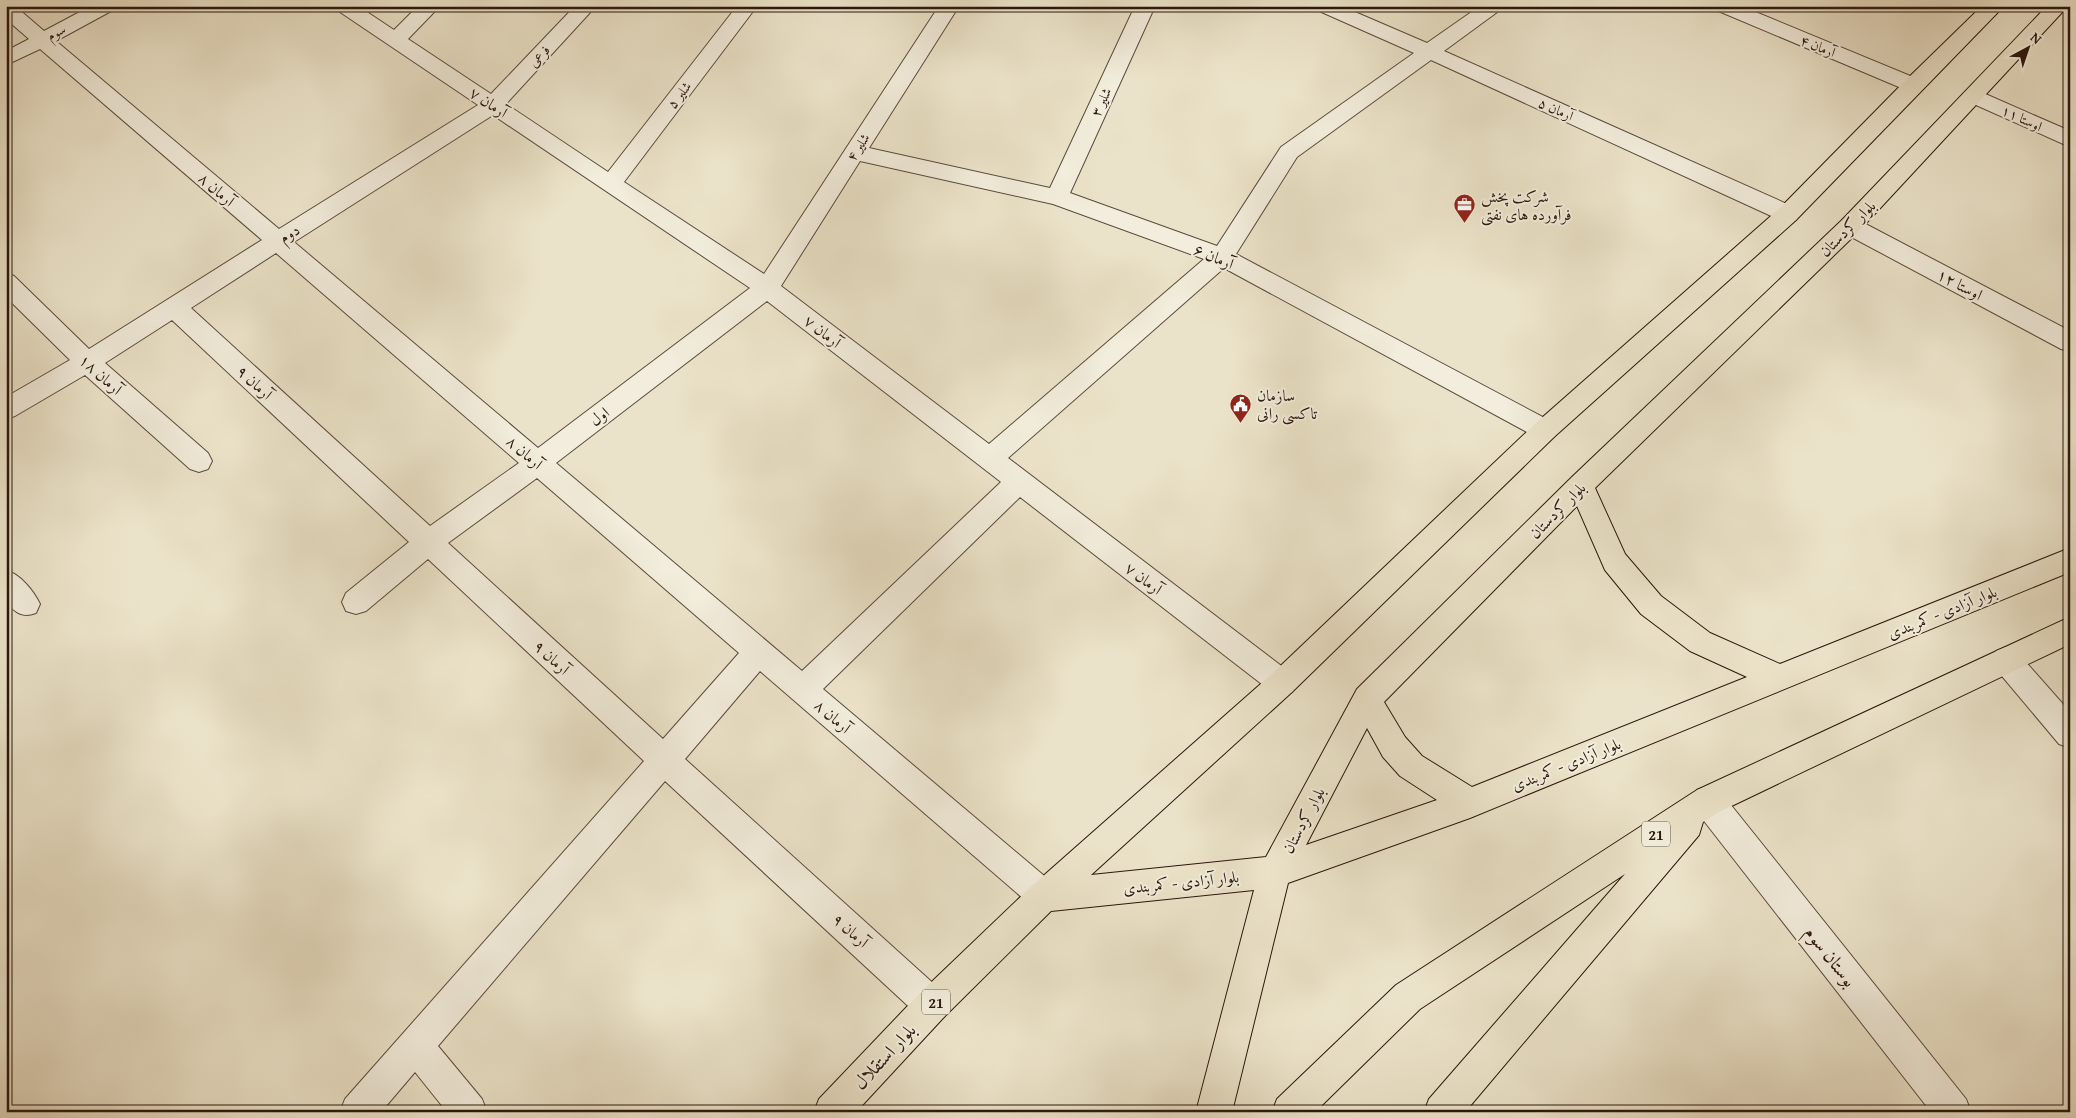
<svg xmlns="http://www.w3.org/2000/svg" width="2076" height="1118" font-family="'Gentium Book Plus',Amiri,serif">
	<rect width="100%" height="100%" fill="#ebe3c9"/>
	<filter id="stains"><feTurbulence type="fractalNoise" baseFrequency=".004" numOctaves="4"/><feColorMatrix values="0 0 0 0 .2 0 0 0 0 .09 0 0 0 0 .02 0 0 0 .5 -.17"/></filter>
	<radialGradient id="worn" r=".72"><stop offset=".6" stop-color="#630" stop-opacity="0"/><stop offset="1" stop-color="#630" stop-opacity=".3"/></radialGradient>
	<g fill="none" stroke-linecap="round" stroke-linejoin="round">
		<defs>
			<path id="minor" d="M 6,6 L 15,6 L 44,31 L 91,6 L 116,6 L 113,10 L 56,41 L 279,229 L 478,105 L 337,10 L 334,6 L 358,6 L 394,30 L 418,6 L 440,6 L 408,39 L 491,94 L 575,6 L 596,6 L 506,104 L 608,172 L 737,6 L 757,6 L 624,182 L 764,274 L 939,6 L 959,6 L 869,148 L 1050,188 L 1135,6 L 1155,6 L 1070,193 L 1217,246 L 1281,147 L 1414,53 L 1317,10 L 1314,6 L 1341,6 L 1427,43 L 1480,6 L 1503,6 L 1500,10 L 1444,51 L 1796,208 L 1799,214 L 1796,220 L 1788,222 L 1780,220 L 1431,60 L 1297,157 L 1236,254 L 1554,423 L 1558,430 L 1554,437 L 1545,440 L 1536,437 L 1224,268 L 1008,458 L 1292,674 L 1297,683 L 1292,692 L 1282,696 L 1272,692 L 1020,497 L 823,689 L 1055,885 L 1060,896 L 1055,907 L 1044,912 L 1033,907 L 760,671 L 685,759 L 944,993 L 949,1005 L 944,1017 L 932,1022 L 920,1017 L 665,781 L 438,1046 L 482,1099 L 487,1112 L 447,1112 L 415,1072 L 381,1112 L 340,1112 L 345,1099 L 644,761 L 428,559 L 366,611 L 356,614 L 346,611 L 342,602 L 346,593 L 409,542 L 172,320 L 105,363 L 208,453 L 212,461 L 208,469 L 199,472 L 190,469 L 85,375 L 15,416 L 6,419 L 6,397 L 70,360 L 6,297 L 6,273 L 14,276 L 89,349 L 262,240 L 40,49 L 6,65 L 6,51 L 29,39 L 6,19 ZM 493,115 L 750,288 L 538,448 L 294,242 ZM 860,161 L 1053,204 L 1204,259 L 989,444 L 781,286 ZM 276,253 L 519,463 L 430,526 L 191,308 ZM 767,301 L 1001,482 L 802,671 L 556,463 ZM 537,478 L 739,653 L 663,739 L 448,543 Z
				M 1713,6 L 1741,6 L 1920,80 L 1923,85 L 1920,90 L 1913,92 L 1906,90 L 1716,10 Z
				M 1974,89 L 2070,131 L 2070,147 L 1967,101 L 1964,96 L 1967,91 Z
				M 1850,218 L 1858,220 L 2070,331 L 2070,351 L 2061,349 L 1842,232 L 1839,226 L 1842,220 Z
				M 6,570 C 21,575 33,590 40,604 L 36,613 C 22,618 16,613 6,602 Z
				M 2006,647 L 2016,651 L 2070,712 L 2070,748 L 2059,744 L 1996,669 L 1992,660 L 1996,651 Z
				M 1708,786 L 1719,790 L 1966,1099 L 1971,1112 L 1931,1112 L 1697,812 L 1693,801 L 1697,790 Z"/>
			<path id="major" d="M 1982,6 L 2004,6 L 1796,220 L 1554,437 L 1292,692 L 1091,875 L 1266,857 L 1357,689 L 1572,477 L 1842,220 L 2047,6 L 2068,6 L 1858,232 L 1595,488 L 1625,554 L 1661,596 L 1710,633 L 1780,664 L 2070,548 L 2070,572 L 1470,818 L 1288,883 L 1232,1112 L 1196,1112 L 1254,890 L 1051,911 L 944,1017 L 856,1112 L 814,1112 L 819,1099 L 920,993 L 1033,885 L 1272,674 L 1536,423 L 1780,208 L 1906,80 ZM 1577,506 L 1605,570 L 1641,614 L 1690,651 L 1747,677 L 1472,787 L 1422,756 L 1405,737 L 1384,702 ZM 1367,728 L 1383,757 L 1400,776 L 1437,800 L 1306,845 Z
				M 2070,617 L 2070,644 L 1719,812 L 1703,822 L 1699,835 L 1465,1112 L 1424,1112 L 1429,1099 L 1625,874 L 1420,1009 L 1315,1112 L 1272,1112 L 1277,1099 L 1396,985 L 1697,790 Z"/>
		</defs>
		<!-- minor casing -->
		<use href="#minor" stroke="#5b4a3c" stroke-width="2"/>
		<!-- major casing -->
		<use href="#major" stroke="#2b170d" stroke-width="2"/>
		<!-- minor -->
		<use href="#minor" fill="#f2eddc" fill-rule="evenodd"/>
		<!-- major -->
		<use href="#major" fill="#ebe3c9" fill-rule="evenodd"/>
	</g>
	<!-- icons -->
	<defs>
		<symbol id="office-pin" viewBox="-11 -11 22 30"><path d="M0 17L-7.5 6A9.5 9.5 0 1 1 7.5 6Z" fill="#8f2418" stroke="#f2eddc"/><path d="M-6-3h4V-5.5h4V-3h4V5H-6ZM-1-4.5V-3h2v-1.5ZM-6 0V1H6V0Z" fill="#fff"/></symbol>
		<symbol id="civic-pin" viewBox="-11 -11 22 30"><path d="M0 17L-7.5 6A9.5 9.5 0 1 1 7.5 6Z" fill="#8f2418" stroke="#f2eddc"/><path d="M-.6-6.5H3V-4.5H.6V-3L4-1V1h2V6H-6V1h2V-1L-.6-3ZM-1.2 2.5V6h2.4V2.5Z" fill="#fff"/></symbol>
	</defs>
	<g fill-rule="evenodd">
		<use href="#office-pin" x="1452" y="192" width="25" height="34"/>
		<use href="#civic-pin" x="1228" y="392" width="25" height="34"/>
	</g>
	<g text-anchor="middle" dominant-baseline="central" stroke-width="4" stroke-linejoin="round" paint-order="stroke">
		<!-- far-street labels -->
		<g font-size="14" fill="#2b170d" stroke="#f2eddc">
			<text transform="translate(56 32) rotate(-28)">سوم</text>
			<text transform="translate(1818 46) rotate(22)">آرمان ۴</text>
			<text transform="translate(539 56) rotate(-47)">فرعی</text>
			<text transform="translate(679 95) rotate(-53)">شلیر ۵</text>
			<text transform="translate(1101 102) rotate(-65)">شلیر ۳</text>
			<text transform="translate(1556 109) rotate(24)">آرمان ۵</text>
			<text transform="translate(2022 118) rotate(25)">اوستا ۱۱</text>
			<text transform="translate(858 147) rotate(-57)">شلیر ۴</text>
		</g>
		<!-- shield labels -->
		<g fill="#f2eddc" stroke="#67574b" stroke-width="1">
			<rect x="1642" y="821.5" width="28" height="25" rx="4"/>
			<rect x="922" y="989.5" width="28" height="25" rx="4"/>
		</g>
		<g font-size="15" font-weight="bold" fill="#2b170d">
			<text x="1656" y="834">21</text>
			<text x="936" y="1002">21</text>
		</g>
		<!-- street labels -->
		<g font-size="16" fill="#2b170d" stroke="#f2eddc">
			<text transform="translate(489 102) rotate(34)">آرمان ۷</text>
			<text transform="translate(217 189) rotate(41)">آرمان ۸</text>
			<text transform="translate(1847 228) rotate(-45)">بلوار کردستان</text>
			<text transform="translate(289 233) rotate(-32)">دوم</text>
			<text transform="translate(1214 256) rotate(23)">آرمان ۶</text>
			<text transform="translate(1960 284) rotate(28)">اوستا ۱۲</text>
			<text transform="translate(823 331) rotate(38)">آرمان ۷</text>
			<text transform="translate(101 374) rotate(42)">آرمان ۱۸</text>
			<text transform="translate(255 382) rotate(43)">آرمان ۹</text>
			<text transform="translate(599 416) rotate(-37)">اول</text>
			<text transform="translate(525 452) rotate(41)">آرمان ۸</text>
			<text transform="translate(1557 510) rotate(-45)">بلوار کردستان</text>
			<text transform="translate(1144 578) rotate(37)">آرمان ۷</text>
			<text transform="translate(1942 612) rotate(-22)">بلوار آزادی - کمربندی</text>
			<text transform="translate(552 657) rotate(43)">آرمان ۹</text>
			<text transform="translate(833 716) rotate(41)">آرمان ۸</text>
			<text transform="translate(1566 764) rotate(-22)">بلوار آزادی - کمربندی</text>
			<text transform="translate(1303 820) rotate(-62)">بلوار کردستان</text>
			<text transform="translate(1181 882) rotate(-6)">بلوار آزادی - کمربندی</text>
			<text transform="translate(851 930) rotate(42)">آرمان ۹</text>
		</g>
		<!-- poi labels -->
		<g font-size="16" fill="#2b170d" stroke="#f2eddc" text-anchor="start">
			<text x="1481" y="196">شرکت پخش<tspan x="1481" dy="18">فرآورده های نفتی</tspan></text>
			<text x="1257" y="395">سازمان<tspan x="1257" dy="18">تاکسی رانی</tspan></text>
		</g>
		<!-- near-street labels -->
		<g font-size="19" fill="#2b170d" stroke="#f2eddc">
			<text transform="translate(1831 956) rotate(52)">بوستان سوم</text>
			<text transform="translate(884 1056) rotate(-47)">بلوار استقلال</text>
		</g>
	</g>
	<!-- margin -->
	<rect width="2076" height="1118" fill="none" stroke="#ebe3c9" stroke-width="25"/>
	<rect x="8" y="8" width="2061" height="1103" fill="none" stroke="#2b170d" stroke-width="2.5"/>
	<rect x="12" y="12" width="2051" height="1093" fill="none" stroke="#2b170d"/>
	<!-- north arrow -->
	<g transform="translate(2028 48) rotate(40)" stroke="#f2eddc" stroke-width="4" paint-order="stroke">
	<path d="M0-4L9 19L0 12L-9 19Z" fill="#2b170d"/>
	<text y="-8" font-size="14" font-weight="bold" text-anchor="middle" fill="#2b170d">N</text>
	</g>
	<rect width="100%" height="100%" filter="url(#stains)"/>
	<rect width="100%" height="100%" fill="url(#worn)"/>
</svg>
